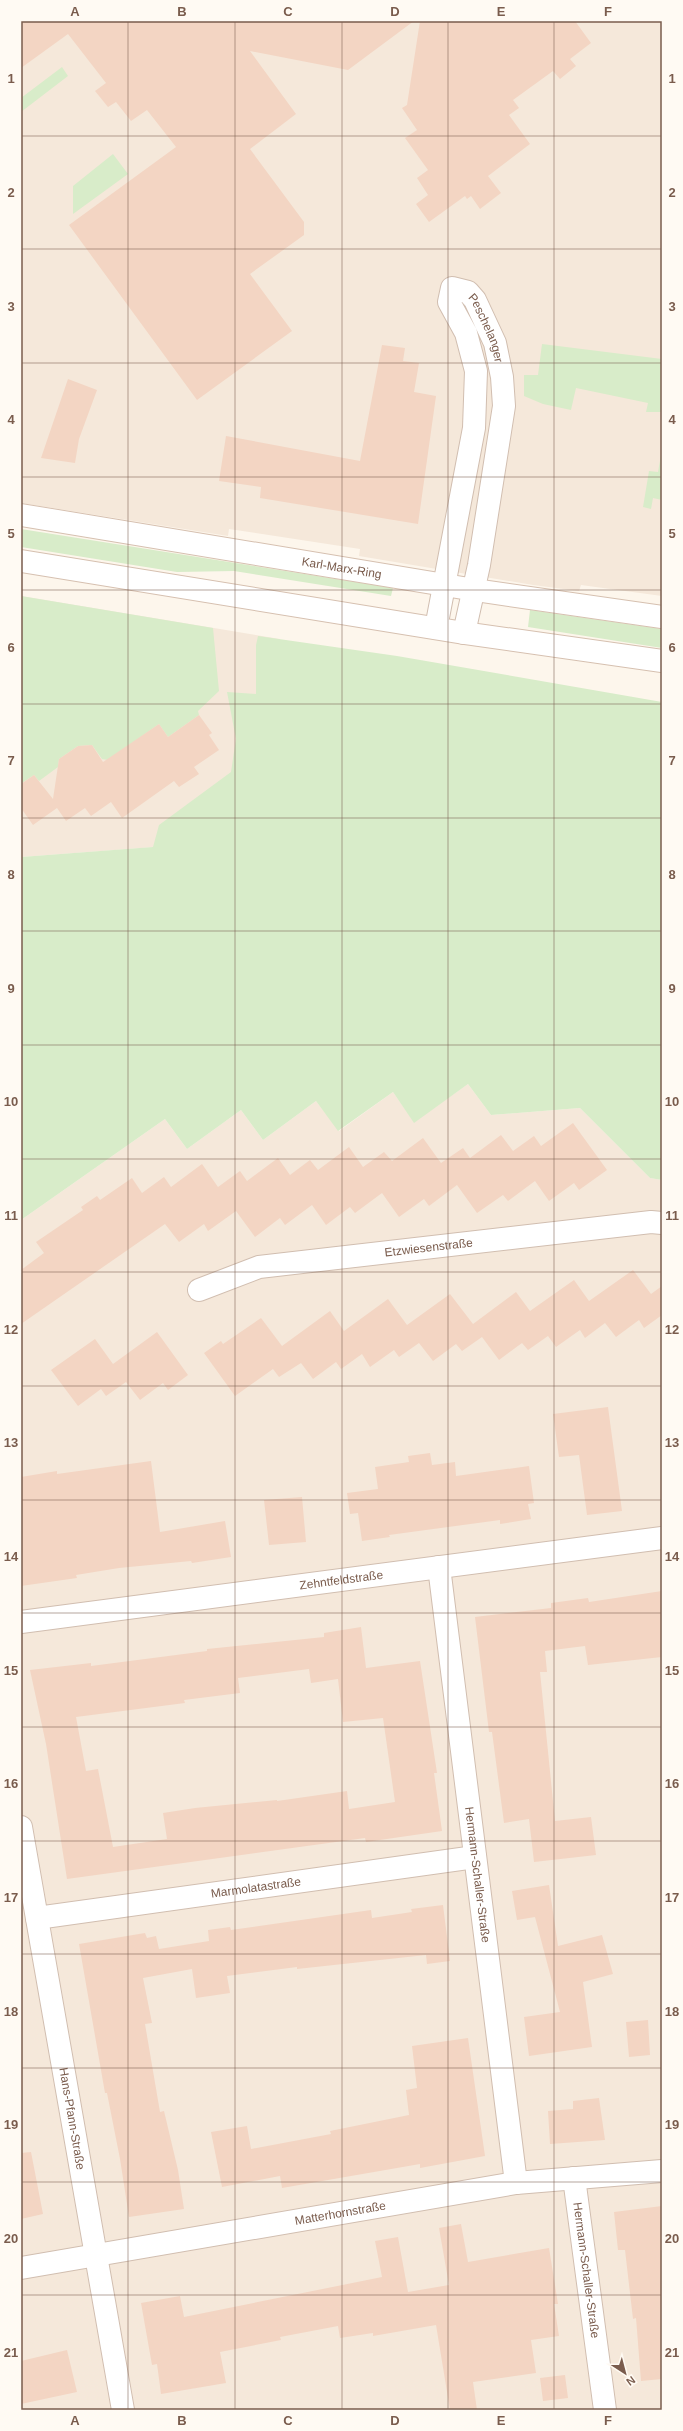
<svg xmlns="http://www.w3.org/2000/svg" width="683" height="2431" font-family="Arial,sans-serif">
	<rect width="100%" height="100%" fill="#fdf6ec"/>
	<!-- residential -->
	<path fill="#f5e8da" d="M 21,21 L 662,21 L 662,596 L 581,585 L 579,591 L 533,585 L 359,556 L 360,549 L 229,529 L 228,536 L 21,503 Z
		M 21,596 L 280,639 L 248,840 L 21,857 Z
		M 468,1084 L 491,1115 L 580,1108 L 650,1178 L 662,1180 L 662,2410 L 21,2410 L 21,1220 L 165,1119 L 187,1149 L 241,1110 L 263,1140 L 316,1101 L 339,1131 L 393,1092 L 414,1122 Z"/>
	<!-- green -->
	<path fill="#d8ecc9" d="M 62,67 L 68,76 L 21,112 L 21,98 Z
		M 113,154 L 128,174 L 73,214 L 73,186 Z
		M 542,344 L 662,359 L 662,412 L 646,412 L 648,403 L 576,388 L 571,410 L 543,404 L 524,396 L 524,375 L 538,375 Z
		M 661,455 L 662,500 L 653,498 L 651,509 L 643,507 L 649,471 L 658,472 Z
		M 21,529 L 393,588 L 391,596 L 234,571 L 177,572 L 21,547 Z
		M 21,596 L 213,628 L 219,691 L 198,711 L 199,715 L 168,737 L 159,724 L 108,760 L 102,759 L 92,745 L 78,746 L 59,759 L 58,767 L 39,781 L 34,775 L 22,783 Z
		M 530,610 L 662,629 L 662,648 L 528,627 Z
		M 258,636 L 397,656 L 662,702 L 662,1180 L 650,1178 L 580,1108 L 491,1115 L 468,1084 L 414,1123 L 393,1092 L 338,1131 L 316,1101 L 263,1140 L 241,1110 L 187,1149 L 165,1119 L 21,1220 L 21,857 L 153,847 L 159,825 L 231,772 L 236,739 L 227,692 L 256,694 L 256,645 Z"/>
	<!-- building -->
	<path fill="#f3d5c3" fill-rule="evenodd" d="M 21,21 L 414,21 L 348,70 L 250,51 L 296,114 L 250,149 L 304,222 L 304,235 L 250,274 L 292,331 L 197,400 L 69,225 L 176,147 L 147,110 L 131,121 L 116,102 L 108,107 L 95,91 L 106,83 L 68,34 L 21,68 Z
		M 420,21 L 575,21 L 591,43 L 570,59 L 576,66 L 560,79 L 553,71 L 513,100 L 519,108 L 509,115 L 530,144 L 488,176 L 501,193 L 480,209 L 471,196 L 467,199 L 465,196 L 429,222 L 416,204 L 428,195 L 417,178 L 428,170 L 405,138 L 417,130 L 402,108 L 407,105 Z
		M 382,345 L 405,348 L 403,361 L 419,363 L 414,392 L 436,396 L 418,524 L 260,498 L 261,487 L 219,481 L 226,436 L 360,461 Z
		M 68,379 L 97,390 L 79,439 L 75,463 L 41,458 Z
		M 199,715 L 212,733 L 209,735 L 219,750 L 194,767 L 199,774 L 179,787 L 174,781 L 122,818 L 111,802 L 91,816 L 85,808 L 66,821 L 57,808 L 33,825 L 21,808 L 21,784 L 34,775 L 53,799 L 59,759 L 78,746 L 92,745 L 103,762 L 159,724 L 168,737 Z
		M 573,1123 L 607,1170 L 579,1190 L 574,1183 L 549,1201 L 535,1181 L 508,1201 L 503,1195 L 477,1213 L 457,1185 L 429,1206 L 424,1199 L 399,1217 L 382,1193 L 355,1213 L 350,1207 L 326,1225 L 312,1205 L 285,1225 L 280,1218 L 255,1237 L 236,1211 L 208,1231 L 204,1224 L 179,1242 L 165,1224 L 21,1324 L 21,1270 L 44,1253 L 36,1242 L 83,1210 L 81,1207 L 97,1196 L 100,1200 L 132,1178 L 142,1193 L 164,1177 L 171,1187 L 202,1164 L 218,1187 L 240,1171 L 247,1181 L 278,1158 L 290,1175 L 310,1160 L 318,1170 L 349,1147 L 363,1167 L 384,1152 L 392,1161 L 423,1138 L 441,1163 L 463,1148 L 470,1158 L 501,1135 L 513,1151 L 534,1136 L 541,1146 Z
		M 633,1270 L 651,1294 L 662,1286 L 662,1315 L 644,1328 L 639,1320 L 616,1337 L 605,1323 L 585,1338 L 580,1330 L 556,1347 L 548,1336 L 528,1350 L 522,1343 L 499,1360 L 482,1337 L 462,1351 L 456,1344 L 433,1361 L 419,1343 L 399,1357 L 394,1350 L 370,1367 L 362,1354 L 341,1369 L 336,1362 L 313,1379 L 301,1363 L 279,1377 L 273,1369 L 235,1396 L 204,1353 L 221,1341 L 223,1344 L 261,1318 L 282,1346 L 330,1311 L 344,1331 L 388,1299 L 407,1325 L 450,1294 L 473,1324 L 516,1292 L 530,1311 L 574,1280 L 589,1301 Z
		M 157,1332 L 188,1375 L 168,1390 L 163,1383 L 140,1400 L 126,1382 L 106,1396 L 101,1389 L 78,1406 L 51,1370 L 95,1339 L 113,1364 Z
		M 608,1407 L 622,1511 L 587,1515 L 579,1455 L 559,1457 L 553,1414 Z
		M 430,1453 L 432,1465 L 455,1462 L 456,1476 L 529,1466 L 534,1503 L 528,1504 L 531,1519 L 500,1524 L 500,1520 L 389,1535 L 390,1537 L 362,1541 L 358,1513 L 350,1514 L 347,1493 L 378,1489 L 375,1467 L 409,1462 L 408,1456 Z
		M 151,1461 L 160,1532 L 225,1521 L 231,1557 L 192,1563 L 191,1561 L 119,1568 L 76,1575 L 77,1578 L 21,1586 L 21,1477 L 57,1471 L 57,1474 Z
		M 302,1497 L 306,1542 L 269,1545 L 264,1500 Z
		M 662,1591 L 662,1657 L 588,1665 L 585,1646 L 545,1651 L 547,1672 L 540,1672 L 555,1821 L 591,1817 L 596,1855 L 534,1862 L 529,1819 L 504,1823 L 492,1732 L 489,1732 L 475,1617 L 551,1608 L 551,1603 L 588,1598 L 589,1602 Z
		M 361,1627 L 366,1668 L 420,1661 L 437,1773 L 434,1773 L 442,1831 L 366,1842 L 365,1838 L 67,1879 L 46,1744 L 30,1670 L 91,1663 L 91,1666 L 207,1651 L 207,1649 L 324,1637 L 324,1633 ZM 309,1669 L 311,1683 L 338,1679 L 343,1722 L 383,1718 L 395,1802 L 349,1809 L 347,1791 L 277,1801 L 277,1800 L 195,1808 L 163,1813 L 167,1839 L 113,1847 L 98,1769 L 86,1771 L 76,1717 L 185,1703 L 184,1700 L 240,1693 L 238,1678 Z
		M 549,1885 L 558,1946 L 602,1935 L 613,1974 L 583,1982 L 592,2047 L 529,2056 L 524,2017 L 560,2012 L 535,1917 L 517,1920 L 512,1891 Z
		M 443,1905 L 450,1961 L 427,1964 L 426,1955 L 297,1969 L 297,1967 L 227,1976 L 230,1993 L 196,1998 L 192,1969 L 143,1978 L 152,2023 L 145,2024 L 160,2112 L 164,2111 L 178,2170 L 184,2209 L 129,2217 L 120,2159 L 107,2093 L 105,2093 L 79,1944 L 145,1933 L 147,1938 L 156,1936 L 159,1949 L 209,1941 L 208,1930 L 230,1927 L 231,1930 L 371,1910 L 372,1918 L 412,1912 L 411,1909 Z
		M 648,2020 L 650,2055 L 629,2057 L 626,2022 Z
		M 468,2038 L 485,2156 L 420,2168 L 420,2164 L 282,2188 L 280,2176 L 222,2187 L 211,2132 L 247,2126 L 251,2149 L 331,2134 L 330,2131 L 409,2115 L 406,2090 L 417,2088 L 412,2046 Z
		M 599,2098 L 605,2140 L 550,2144 L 548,2111 L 573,2109 L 573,2101 Z
		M 31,2152 L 43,2214 L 21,2219 L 21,2153 Z
		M 662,2206 L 662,2379 L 641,2381 L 636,2318 L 633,2319 L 625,2250 L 618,2250 L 614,2212 Z
		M 461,2224 L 468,2262 L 549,2248 L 558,2304 L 554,2304 L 559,2336 L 531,2340 L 536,2373 L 473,2382 L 477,2410 L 450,2410 L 436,2325 L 373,2336 L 373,2333 L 340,2338 L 338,2326 L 280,2337 L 281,2340 L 220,2352 L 226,2383 L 161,2394 L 157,2364 L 152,2365 L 141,2303 L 180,2296 L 184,2317 L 382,2277 L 375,2241 L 398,2237 L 408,2292 L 449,2285 L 439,2228 Z
		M 67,2350 L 77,2392 L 21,2404 L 21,2361 Z
		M 565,2375 L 568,2398 L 543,2401 L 540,2378 Z"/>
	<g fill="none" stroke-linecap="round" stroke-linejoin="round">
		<defs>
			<g id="minor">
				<path id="s1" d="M 436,628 L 474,428 L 476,371 L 466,333 L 449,302 L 452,288 L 468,292 L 475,300 L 495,343 L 502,377 L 504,406 L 479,565 L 464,633"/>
				<path id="s2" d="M 199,1290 L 259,1267 L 651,1222 L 662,1223"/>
				<path id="s3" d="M 439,1567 L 516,2183"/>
				<path id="s4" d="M 21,1622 L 662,1538"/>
				<path id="s5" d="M 21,1827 L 123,2410"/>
				<path id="s6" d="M 37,1918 L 475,1857"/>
				<path id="s7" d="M 574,2178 L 605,2410"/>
				<path id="s8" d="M 21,2268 L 516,2183 L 662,2171"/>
			</g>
			<g id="secondary">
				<path id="s9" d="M 21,515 L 475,590 L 662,617"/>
				<path d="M 21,561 L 464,633 L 662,661"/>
			</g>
		</defs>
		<!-- minor casing -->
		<use href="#minor" stroke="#d1beb0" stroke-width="24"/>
		<!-- secondary casing -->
		<use href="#secondary" stroke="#d6c0b0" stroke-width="24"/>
		<!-- minor -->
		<use href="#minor" stroke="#fff" stroke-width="22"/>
		<!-- secondary -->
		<use href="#secondary" stroke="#fff" stroke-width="22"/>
	</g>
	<!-- grid -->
	<path fill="none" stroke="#7a5c4d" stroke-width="1" stroke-opacity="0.55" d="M 128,21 L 128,2410M 235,21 L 235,2410M 342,21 L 342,2410M 448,21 L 448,2410M 554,21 L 554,2410M 21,136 L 662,136M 21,249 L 662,249M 21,363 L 662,363M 21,477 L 662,477M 21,590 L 662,590M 21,704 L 662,704M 21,818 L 662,818M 21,931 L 662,931M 21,1045 L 662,1045M 21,1159 L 662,1159M 21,1272 L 662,1272M 21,1386 L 662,1386M 21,1500 L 662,1500M 21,1613 L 662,1613M 21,1727 L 662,1727M 21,1841 L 662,1841M 21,1954 L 662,1954M 21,2068 L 662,2068M 21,2182 L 662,2182M 21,2295 L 662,2295"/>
	<g text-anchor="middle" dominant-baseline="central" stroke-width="3" stroke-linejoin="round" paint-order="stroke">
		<!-- street labels -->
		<g font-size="12" fill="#7a5c4d" stroke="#fffaf3">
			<text stroke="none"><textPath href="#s1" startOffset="407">Peschelanger</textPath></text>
			<text stroke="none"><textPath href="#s9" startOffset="325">Karl-Marx-Ring</textPath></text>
			<text stroke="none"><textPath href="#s2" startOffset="235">Etzwiesenstraße</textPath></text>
			<text stroke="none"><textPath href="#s4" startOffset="323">Zehntfeldstraße</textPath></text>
			<text stroke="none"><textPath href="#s3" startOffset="310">Hermann-Schaller-Straße</textPath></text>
			<text stroke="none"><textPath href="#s6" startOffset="221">Marmolatastraße</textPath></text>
			<text stroke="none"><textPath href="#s5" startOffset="296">Hans-Pfann-Straße</textPath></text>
			<text stroke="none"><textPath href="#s8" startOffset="324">Matterhornstraße</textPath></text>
			<text stroke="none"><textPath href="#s7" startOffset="93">Hermann-Schaller-Straße</textPath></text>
		</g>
	</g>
	<!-- border -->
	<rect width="683" height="2431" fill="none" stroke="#fffaf3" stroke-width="44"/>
	<!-- north arrow -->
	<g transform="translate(625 2373) rotate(144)" stroke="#fffaf3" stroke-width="3" paint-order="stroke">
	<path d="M0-3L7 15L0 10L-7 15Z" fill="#7a5c4d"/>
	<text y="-6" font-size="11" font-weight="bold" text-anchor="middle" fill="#7a5c4d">N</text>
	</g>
	<rect x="22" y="22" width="639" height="2387" fill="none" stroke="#7a5c4d" stroke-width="1.5"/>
	<g font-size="13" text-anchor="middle" font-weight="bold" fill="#7a5c4d">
		<text x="75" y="16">A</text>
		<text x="182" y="16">B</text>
		<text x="288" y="16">C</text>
		<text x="395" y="16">D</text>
		<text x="501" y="16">E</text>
		<text x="608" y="16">F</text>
		<text x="11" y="83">1</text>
		<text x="672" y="83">1</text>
		<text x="11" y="197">2</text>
		<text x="672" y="197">2</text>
		<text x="11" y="311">3</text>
		<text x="672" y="311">3</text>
		<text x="11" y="424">4</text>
		<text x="672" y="424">4</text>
		<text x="11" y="538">5</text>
		<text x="672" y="538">5</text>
		<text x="11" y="652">6</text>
		<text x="672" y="652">6</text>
		<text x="11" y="765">7</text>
		<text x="672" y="765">7</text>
		<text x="11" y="879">8</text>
		<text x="672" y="879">8</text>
		<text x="11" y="993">9</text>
		<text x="672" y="993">9</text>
		<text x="11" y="1106">10</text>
		<text x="672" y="1106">10</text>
		<text x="11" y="1220">11</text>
		<text x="672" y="1220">11</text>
		<text x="11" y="1334">12</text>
		<text x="672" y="1334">12</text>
		<text x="11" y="1447">13</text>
		<text x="672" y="1447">13</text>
		<text x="11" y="1561">14</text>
		<text x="672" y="1561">14</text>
		<text x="11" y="1675">15</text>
		<text x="672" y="1675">15</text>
		<text x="11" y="1788">16</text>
		<text x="672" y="1788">16</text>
		<text x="11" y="1902">17</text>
		<text x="672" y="1902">17</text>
		<text x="11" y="2016">18</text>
		<text x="672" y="2016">18</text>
		<text x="11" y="2129">19</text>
		<text x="672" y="2129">19</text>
		<text x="11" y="2243">20</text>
		<text x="672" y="2243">20</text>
		<text x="11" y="2357">21</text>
		<text x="672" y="2357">21</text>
		<text x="75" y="2425">A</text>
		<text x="182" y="2425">B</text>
		<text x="288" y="2425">C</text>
		<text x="395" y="2425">D</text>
		<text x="501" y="2425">E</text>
		<text x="608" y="2425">F</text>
	</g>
</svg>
